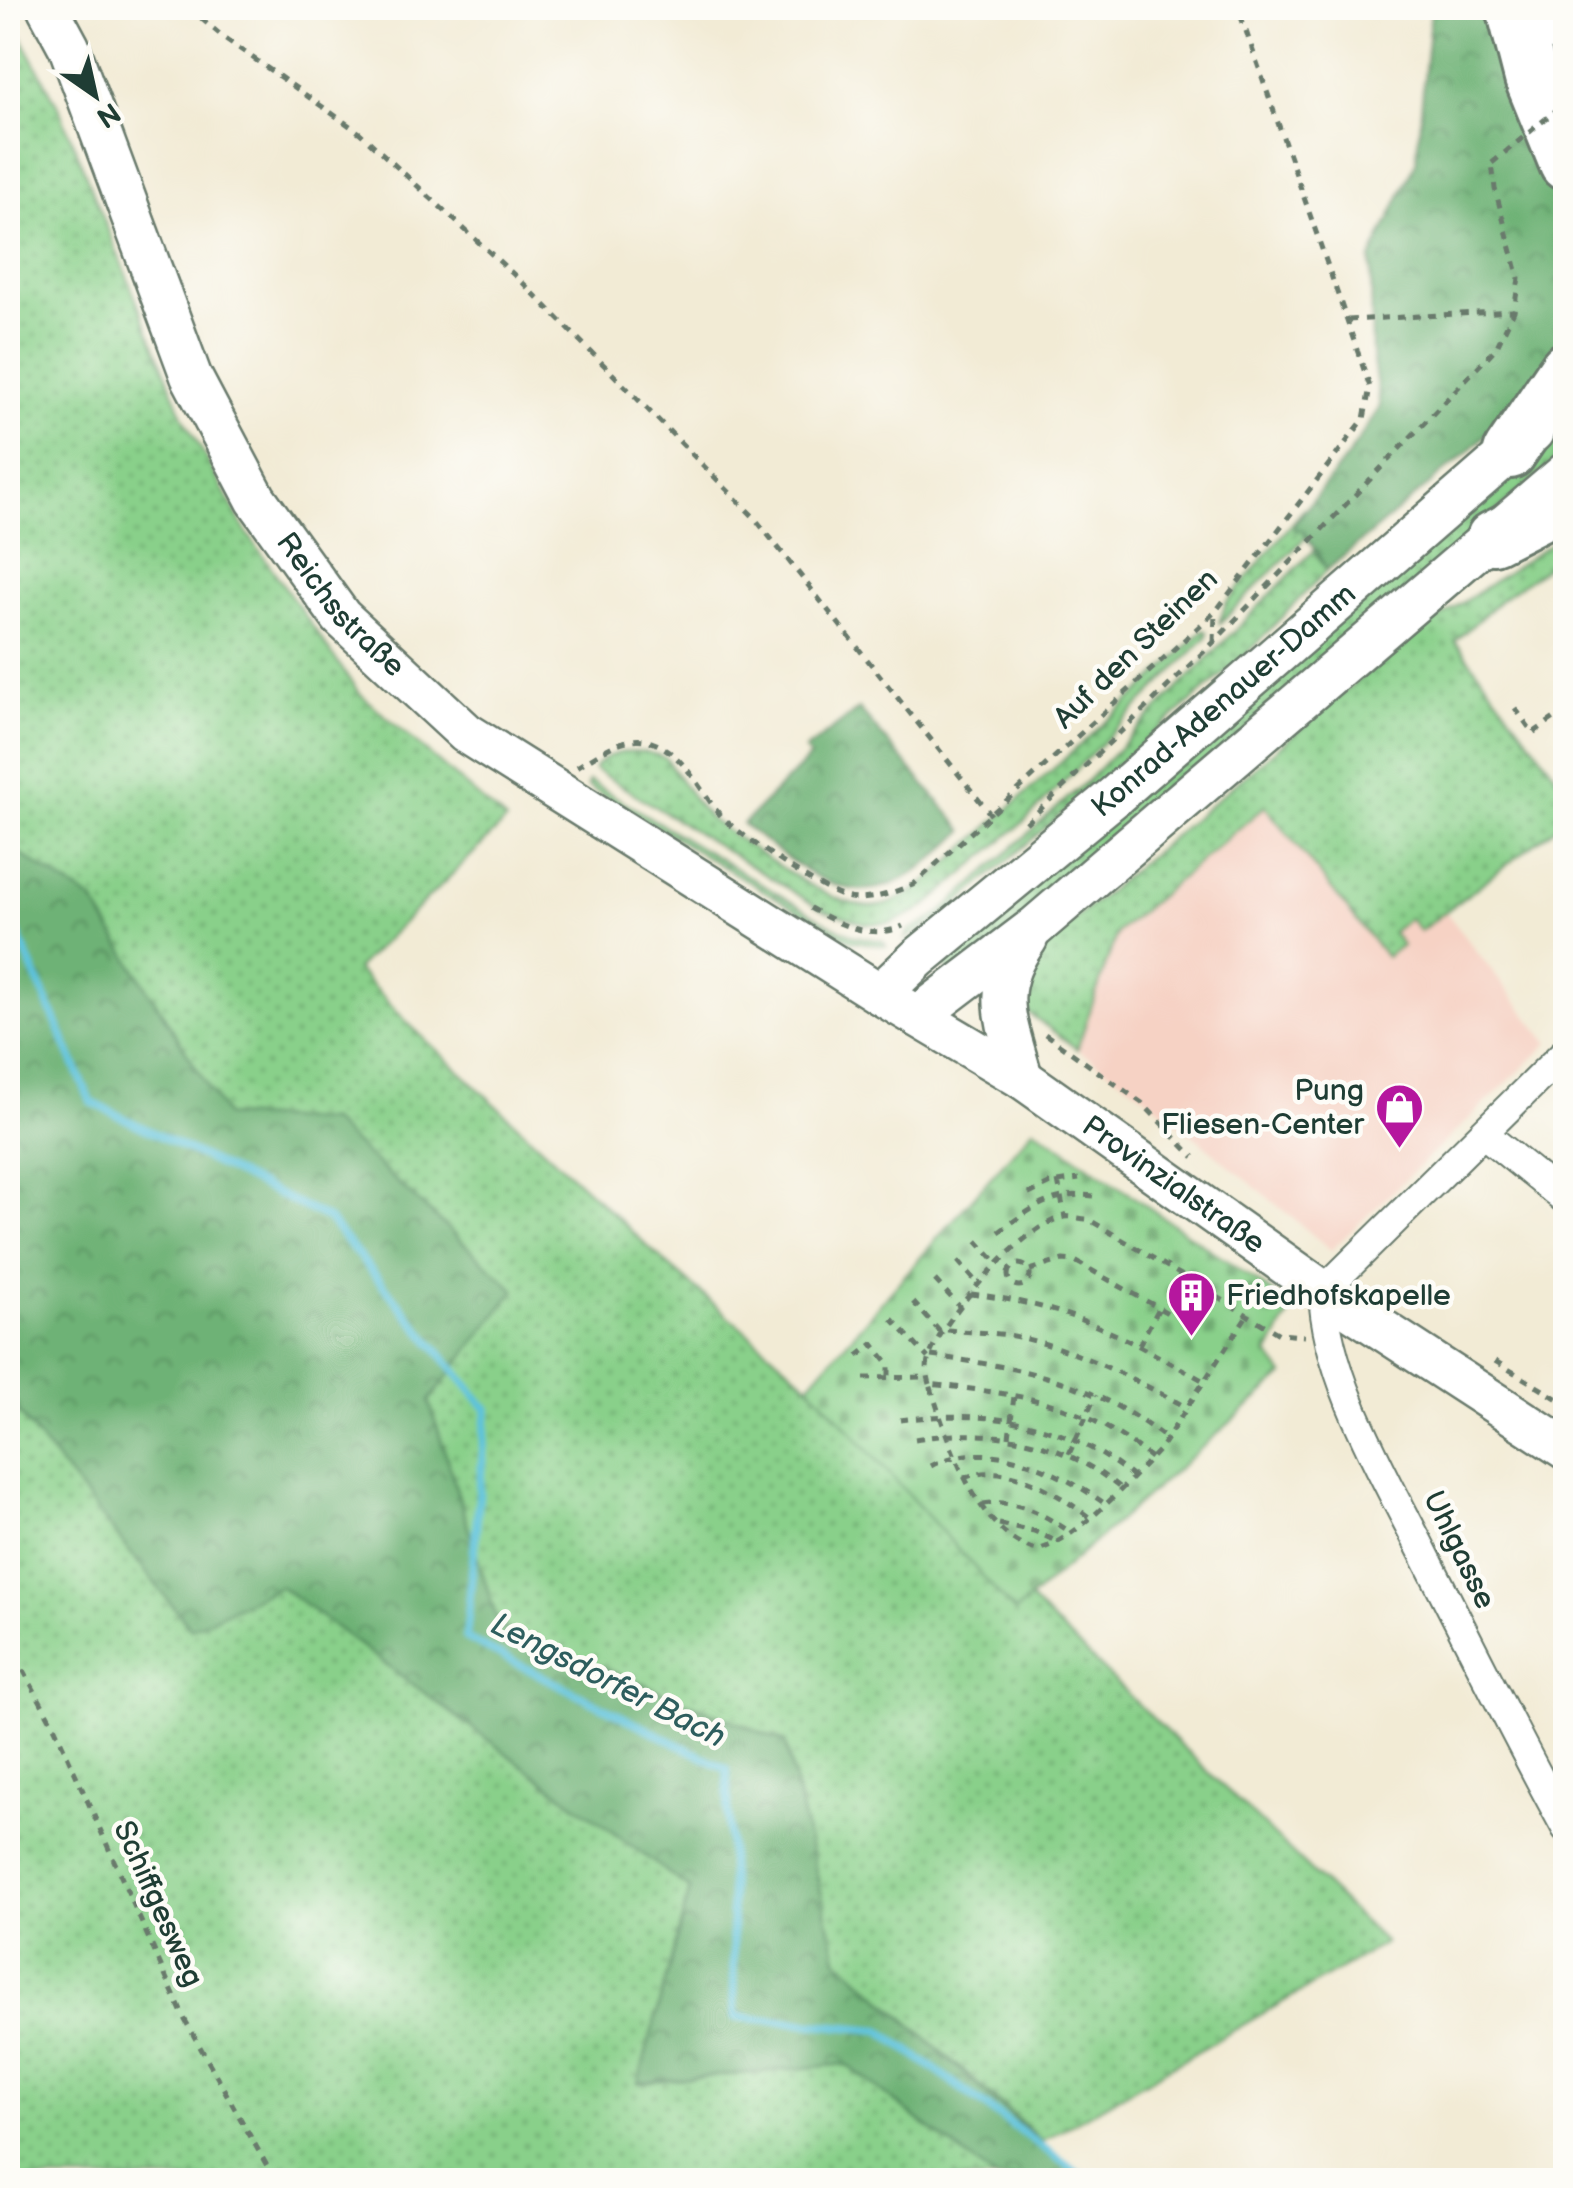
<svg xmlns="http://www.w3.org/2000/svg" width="1573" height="2188" font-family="'Balsamiq Sans',sans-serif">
	<defs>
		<pattern id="grass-dots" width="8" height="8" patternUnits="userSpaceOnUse" patternTransform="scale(2.5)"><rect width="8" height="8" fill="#89d08a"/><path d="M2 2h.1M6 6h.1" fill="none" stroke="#6faa72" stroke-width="1.8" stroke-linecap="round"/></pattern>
		<pattern id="forest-crowns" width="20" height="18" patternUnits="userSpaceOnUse" patternTransform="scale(2.5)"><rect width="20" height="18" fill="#6eb276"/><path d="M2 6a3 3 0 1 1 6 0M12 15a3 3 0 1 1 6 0" fill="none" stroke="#5a9262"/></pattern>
		<pattern id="cemetery-stones" width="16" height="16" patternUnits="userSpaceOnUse" patternTransform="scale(2.5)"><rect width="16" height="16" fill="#89d08a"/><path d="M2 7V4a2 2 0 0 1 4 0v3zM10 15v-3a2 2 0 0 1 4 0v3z" fill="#6faa72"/></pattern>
	</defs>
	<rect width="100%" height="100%" fill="#fdfcf7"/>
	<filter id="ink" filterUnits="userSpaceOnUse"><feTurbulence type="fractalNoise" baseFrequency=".01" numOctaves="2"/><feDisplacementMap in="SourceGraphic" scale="20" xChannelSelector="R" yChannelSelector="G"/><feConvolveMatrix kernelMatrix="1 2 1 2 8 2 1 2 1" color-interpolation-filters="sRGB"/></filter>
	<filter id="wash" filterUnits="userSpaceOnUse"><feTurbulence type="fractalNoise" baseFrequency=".0048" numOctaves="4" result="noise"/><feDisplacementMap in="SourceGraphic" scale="40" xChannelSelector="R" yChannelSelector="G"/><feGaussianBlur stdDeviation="2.25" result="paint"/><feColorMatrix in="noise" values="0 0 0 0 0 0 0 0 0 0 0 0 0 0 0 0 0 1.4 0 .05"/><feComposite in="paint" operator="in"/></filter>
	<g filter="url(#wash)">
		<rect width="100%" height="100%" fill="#f2ebd5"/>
		<!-- built -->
		<path fill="#f6d2c4" d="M 1265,806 L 1386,957 L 1401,945 L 1391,932 L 1409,918 L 1420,931 L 1445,911 L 1549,1043 L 1331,1250 L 1144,1095 L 1077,1049 L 1117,932 Z"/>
		<!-- grass -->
		<path fill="url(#grass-dots)" stroke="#54865f" stroke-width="2.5" d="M 8,12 L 59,108 L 183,416 L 245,530 L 359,693 L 506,821 L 356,969 L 413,1028 L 667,1264 L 802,1379 L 1385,1943 L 1042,2141 L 837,1958 L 785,1742 L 499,1627 L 429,1401 L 330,1121 L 226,1117 L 93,901 L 8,846 Z
			M 1565,424 L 1565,451 L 1367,627 L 956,975 L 939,963 Z
			M 1305,508 L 1294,528 L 1303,531 L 1306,537 L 1219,624 L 1226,603 Z
			M 1565,534 L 1565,554 L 1500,600 L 1455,641 L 1565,787 L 1565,820 L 1420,931 L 1409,918 L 1392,932 L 1402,945 L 1386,957 L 1265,806 L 1117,932 L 1077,1049 L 1018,1005 L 1030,957 L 1402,643 Z
			M 1314,550 L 1327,570 L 1244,656 L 939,920 L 905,939 L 908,932 L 937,916 L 1088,780 Z
			M 1203,630 L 1207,632 L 1206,638 L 1026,820 L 925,907 L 892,923 L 866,924 L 821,909 L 594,769 C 608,748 644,748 665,758 L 700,808 L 714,822 C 753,847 833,912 878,906 C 901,903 920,886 938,872 L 1154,679 Z
			M 589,781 L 825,922 L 854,936 L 883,941 L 886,946 L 852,941 L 820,924 L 587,786 Z
			M 8,1399 L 191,1628 L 280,1586 L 690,1889 L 639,2083 L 846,2064 L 997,2180 L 8,2180 Z"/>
		<!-- forest -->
		<path fill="url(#forest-crowns)" stroke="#467855" stroke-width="2.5" d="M 1431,8 L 1491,8 L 1564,216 L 1565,327 L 1542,379 L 1469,451 L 1327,570 L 1303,531 L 1295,530 L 1294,524 L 1348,456 L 1380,407 L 1372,354 L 1371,259 L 1416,162 Z
			M 859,709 L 964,831 C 872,923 834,897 743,824 L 810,757 L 805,750 Z
			M 8,846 L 93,901 L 226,1116 L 330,1121 L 515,1290 L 429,1401 L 499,1626 L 785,1742 L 837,1958 L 1082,2180 L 997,2180 L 846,2064 L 638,2083 L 690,1889 L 280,1586 L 191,1629 L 8,1399 Z"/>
		<!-- cemetery -->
		<path fill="url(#cemetery-stones)" stroke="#54865f" stroke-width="2.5" d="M 1034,1128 L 1293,1307 L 1268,1354 L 1284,1375 L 1015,1612 L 809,1385 Z"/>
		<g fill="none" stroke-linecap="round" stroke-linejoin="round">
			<!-- stream -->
			<path stroke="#5dc2db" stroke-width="8" d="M 8,912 L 91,1102 L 328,1219 L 487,1409 L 466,1638 L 727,1769 L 735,2017 L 880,2030 L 1088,2180"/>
		</g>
	</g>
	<g filter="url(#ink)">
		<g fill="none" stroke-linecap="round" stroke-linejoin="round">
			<defs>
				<path id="minor" d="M 1566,1051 L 1323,1291 C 1325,1377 1387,1480 1426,1558 C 1472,1648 1517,1739 1566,1828
					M 1483,1133 L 1566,1200"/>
				<g id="secondary">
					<path id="s1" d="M 48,8 L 69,47 L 191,376 L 256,499 L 341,617 L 466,733 L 880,994 L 1022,1078 L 1323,1291 L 1566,1449"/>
					<path id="s2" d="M 880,994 L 918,958 L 1116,795 L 1533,432"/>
					<path d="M 918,1016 L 1035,927 L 1566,473"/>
					<path d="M 1022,1078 C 1007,1021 989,991 1027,939"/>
				</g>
				<path id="motorway" d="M 1513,8 L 1531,78 L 1566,164
					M 1561,8 L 1566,28
					M 1510,452 L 1566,369
					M 1493,538 L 1566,501"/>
			</defs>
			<!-- minor casing -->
			<use href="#minor" stroke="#697a6c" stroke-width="32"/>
			<!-- secondary casing -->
			<use href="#secondary" stroke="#697a6c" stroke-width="45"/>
			<!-- motorway casing -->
			<use href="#motorway" stroke="#697a6c" stroke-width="58"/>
			<!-- path -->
			<path stroke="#697a6c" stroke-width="5" stroke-dasharray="8 8" stroke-linecap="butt" d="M 189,8 L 223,37 L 360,133 L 524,284 L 753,516 L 991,815
				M 1348,320 L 1514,311
				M 1214,642 L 1215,612
				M 1515,708 L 1533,733 L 1564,711
				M 577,767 C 597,755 624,734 648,741 C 684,751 699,791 722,817 C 738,834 823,892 845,897 C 868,903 891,893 913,885 L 1215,612 L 1364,419 L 1370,387 L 1238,8
				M 1026,823 L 1214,642 L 1496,348 L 1514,311 L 1519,278 L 1495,189 L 1492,163
				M 810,908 C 838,924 872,941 903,926
				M 1045,1034 L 1142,1103 L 1194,1157
				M 1058,1181 L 1065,1217
				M 1029,1194 L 1051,1183 L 1079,1179
				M 999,1232 C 1030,1209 1053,1191 1093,1196
				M 977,1241 L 997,1263
				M 958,1261 L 977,1283
				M1008 1275a11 11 0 1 1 22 0a11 11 0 1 1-22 0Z
				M 1030,1270 L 1063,1260 L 1075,1261 L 1173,1316
				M 935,1280 L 960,1307
				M 971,1294 C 1068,1305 1120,1335 1204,1381
				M 913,1302 L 943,1335
				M 892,1319 L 928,1358
				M 947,1330 C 967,1332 988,1332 1008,1335 C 1073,1347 1130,1377 1188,1408
				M 1139,1345 L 1159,1308
				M 858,1356 L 873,1344 L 889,1364 L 889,1378
				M 931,1356 C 1026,1368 1089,1380 1167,1439
				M 1495,1361 L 1566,1404
				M 864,1378 L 928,1377
				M 930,1384 C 928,1377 926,1368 928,1361 C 938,1323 1025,1222 1065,1217 C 1072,1216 1081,1219 1088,1219 L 1279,1334 L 1304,1336
				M 900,1420 C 985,1409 1066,1421 1133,1477
				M 1009,1437 L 1014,1396
				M 915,1439 C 991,1427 1061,1439 1120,1488
				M 1069,1454 L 1096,1395
				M 1151,1458 C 1079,1399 1019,1395 930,1384 C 946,1437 976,1535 1037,1550 C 1078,1540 1130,1480 1160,1449 L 1246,1317
				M 931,1466 C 987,1436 1057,1470 1104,1503
				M 964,1478 C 1008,1460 1055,1492 1089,1517
				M 983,1504 C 1017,1498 1044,1515 1072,1533
				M 999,1524 L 1034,1531 L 1058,1542
				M 8,1642 L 55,1728 L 185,2020 L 275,2180"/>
			<!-- minor -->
			<use href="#minor" stroke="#fff" stroke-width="28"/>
			<!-- secondary -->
			<use href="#secondary" stroke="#fff" stroke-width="40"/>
			<!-- motorway -->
			<use href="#motorway" stroke="#fff" stroke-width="52"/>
			<!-- path-bridge -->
			<path stroke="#697a6c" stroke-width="5" stroke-dasharray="8 8" stroke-linecap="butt" d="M 1492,163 L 1566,102"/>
		</g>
	</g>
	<!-- icons -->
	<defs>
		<symbol id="shop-pin" viewBox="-11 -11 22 30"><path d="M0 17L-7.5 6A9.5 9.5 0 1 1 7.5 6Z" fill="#b5179e" stroke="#fdfcf7"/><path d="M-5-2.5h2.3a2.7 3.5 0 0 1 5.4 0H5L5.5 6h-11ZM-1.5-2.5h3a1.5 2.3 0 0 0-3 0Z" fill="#fff"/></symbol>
		<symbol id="building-pin" viewBox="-11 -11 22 30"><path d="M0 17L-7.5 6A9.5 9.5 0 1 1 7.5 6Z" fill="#b5179e" stroke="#fdfcf7"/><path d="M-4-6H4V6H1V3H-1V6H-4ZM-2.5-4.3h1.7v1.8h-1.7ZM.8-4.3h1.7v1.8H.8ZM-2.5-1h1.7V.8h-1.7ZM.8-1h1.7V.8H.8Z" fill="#fff"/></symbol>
	</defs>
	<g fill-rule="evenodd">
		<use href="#shop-pin" x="1372" y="1080" width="55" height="75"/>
		<use href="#building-pin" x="1164" y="1268" width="55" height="75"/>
	</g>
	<g text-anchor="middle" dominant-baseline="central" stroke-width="9" stroke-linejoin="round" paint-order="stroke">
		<!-- street labels -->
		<g font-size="30" fill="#1f3d34" stroke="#fdfcf7">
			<text stroke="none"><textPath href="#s1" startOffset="670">Reichsstraße</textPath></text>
			<text transform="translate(1136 649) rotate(-44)">Auf den Steinen</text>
			<text stroke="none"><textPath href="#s2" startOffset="452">Konrad-Adenauer-Damm</textPath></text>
			<text stroke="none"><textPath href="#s1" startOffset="1690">Provinzialstraße</textPath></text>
			<text transform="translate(1459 1550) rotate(64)">Uhlgasse</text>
			<text transform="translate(158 1904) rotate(66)">Schiffgesweg</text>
		</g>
		<!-- poi labels -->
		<g font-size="30" fill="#1f3d34" stroke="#fdfcf7" text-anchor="end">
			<text x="1364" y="1091">Pung<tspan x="1364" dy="34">Fliesen-Center</tspan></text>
			<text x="1226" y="1296" text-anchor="start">Friedhofskapelle</text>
		</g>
		<!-- water labels -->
		<g font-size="32" font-style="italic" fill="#2e5e5e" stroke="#fdfcf7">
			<text transform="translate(608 1681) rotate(27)">Lengsdorfer Bach</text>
		</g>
	</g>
	<!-- margin -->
	<rect width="1573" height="2188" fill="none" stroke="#fdfcf7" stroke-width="40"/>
	<!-- north arrow -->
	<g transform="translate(95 95) rotate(146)" stroke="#fdfcf7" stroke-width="8" paint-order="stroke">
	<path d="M0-8L18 38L0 25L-18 38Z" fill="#1f3d34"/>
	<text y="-15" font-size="28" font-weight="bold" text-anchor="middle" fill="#1f3d34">N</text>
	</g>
</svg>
